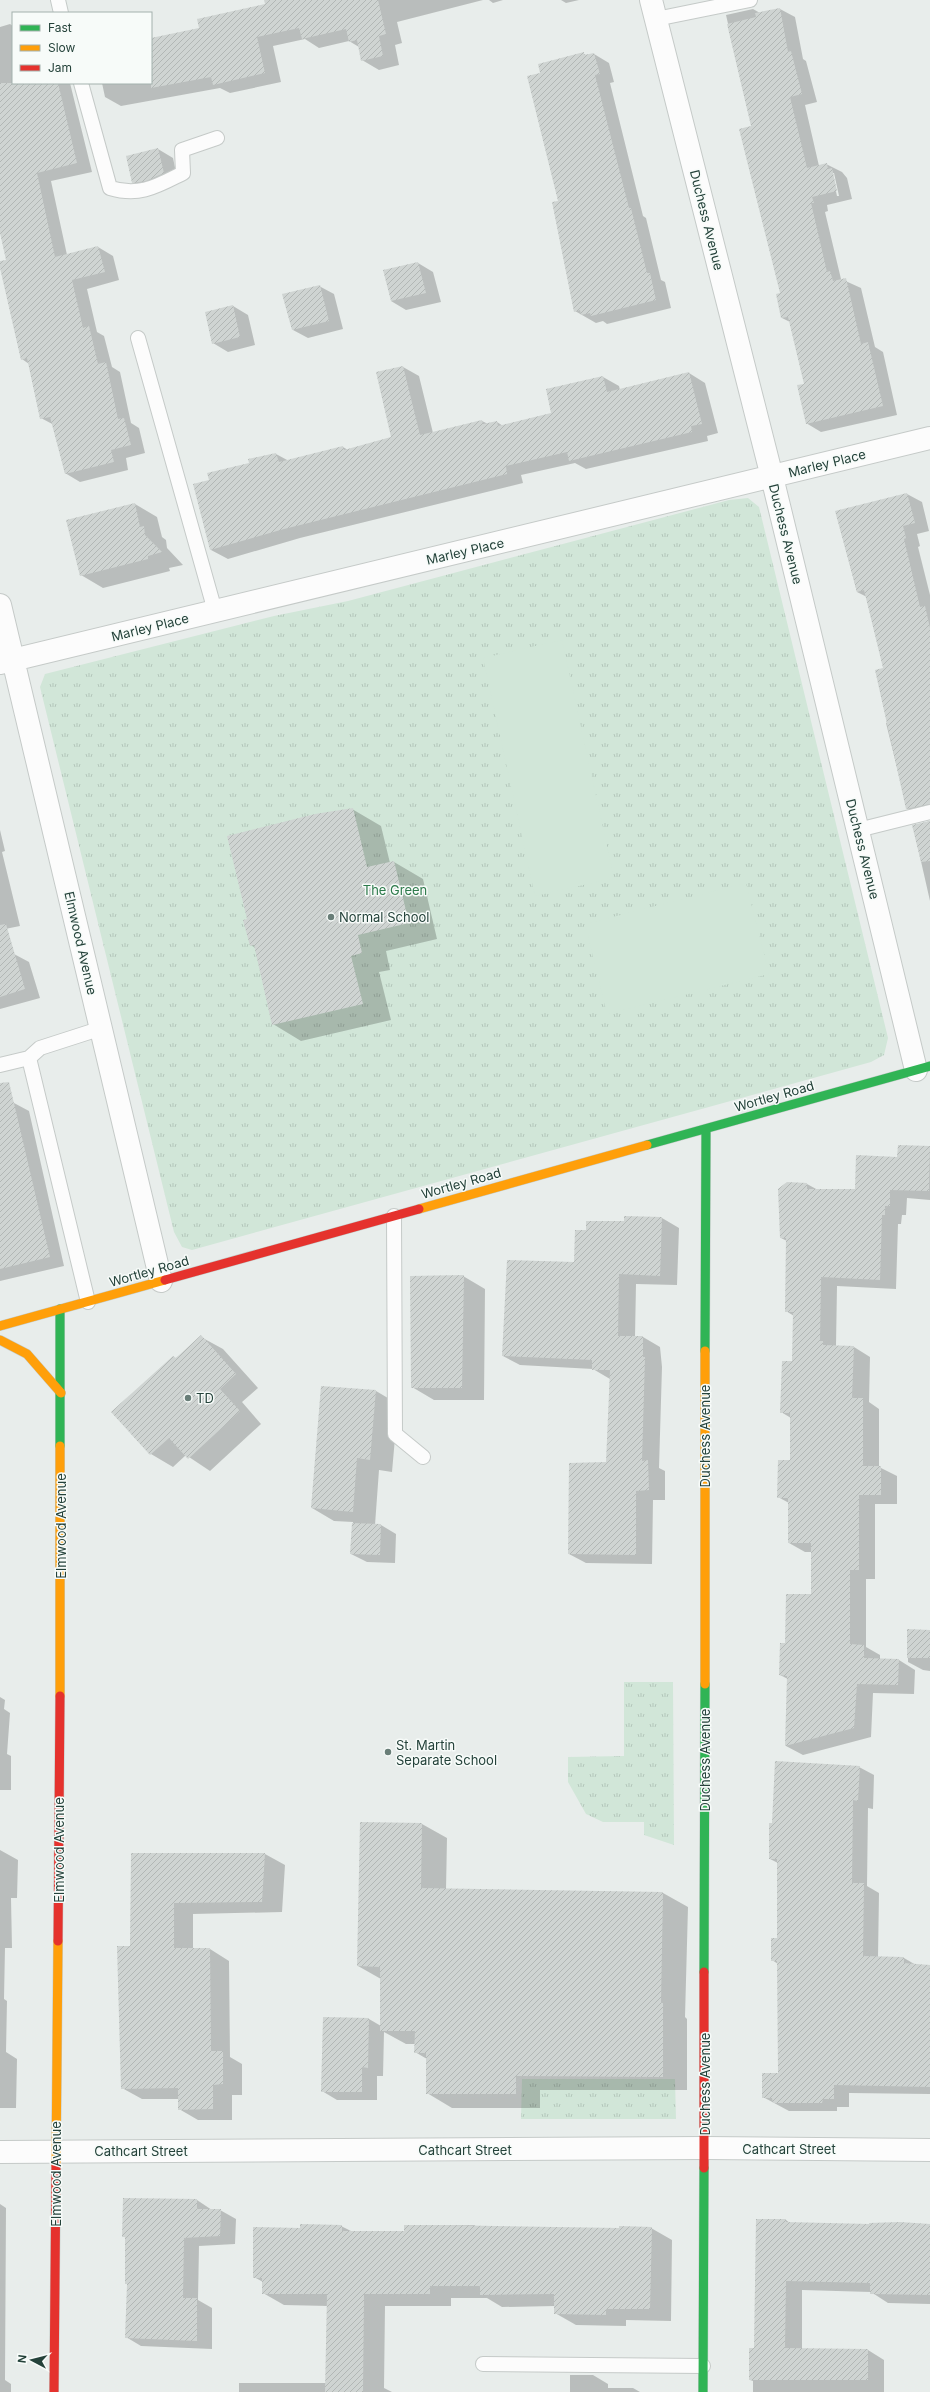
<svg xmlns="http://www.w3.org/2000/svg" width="930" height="2392" font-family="Inter,sans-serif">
	<defs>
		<pattern id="grass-tufts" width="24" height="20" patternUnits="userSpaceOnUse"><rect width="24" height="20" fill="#d1e6d8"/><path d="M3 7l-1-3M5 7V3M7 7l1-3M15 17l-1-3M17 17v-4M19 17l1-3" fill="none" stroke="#b3c6ba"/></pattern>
		<pattern id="building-hatch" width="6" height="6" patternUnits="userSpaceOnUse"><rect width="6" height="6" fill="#cfd4d2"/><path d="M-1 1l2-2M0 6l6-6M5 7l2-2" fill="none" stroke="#b2b7b5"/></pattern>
	</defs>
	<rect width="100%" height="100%" fill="#e8edeb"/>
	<!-- grass -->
	<path fill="url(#grass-tufts)" d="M 748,498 L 759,507 L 888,1038 L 884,1055 L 871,1062 L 192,1250 L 182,1247 L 174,1232 L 40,687 L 45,674 L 274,616 L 348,601 L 729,500 Z
		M 624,1682 L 673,1682 L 674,1845 L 644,1835 L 644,1822 L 603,1822 L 586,1814 L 568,1782 L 568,1757 L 624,1756 Z
		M 522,2079 L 675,2079 L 676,2119 L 521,2119 Z"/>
	<!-- garden -->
	<path fill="#d1e6d8" d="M 562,640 L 614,878 L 535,896 L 483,658 Z
		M 746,883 L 769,974 L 607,1014 L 585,924 Z"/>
	<!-- shadow -->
	<path fill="#0003" fill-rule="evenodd" d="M 265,0 L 483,0 L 397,22 L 402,43 L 395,45 L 399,65 L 379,70 L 362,60 L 359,47 L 349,41 L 319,48 L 305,39 L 273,46 L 281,82 L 230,93 L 220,88 L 121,106 L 105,97 L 102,83 L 151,83 L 151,39 L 201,29 L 266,4 Z
		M 489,0 L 503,0 L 493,3 Z
		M 561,0 L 579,0 L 566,3 Z
		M 753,9 L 760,13 L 780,9 L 795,17 L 803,59 L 806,61 L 817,102 L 805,105 L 819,166 L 826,164 L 842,172 L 847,178 L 852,199 L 827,205 L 828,211 L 825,212 L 841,279 L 861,288 L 875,347 L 883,352 L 897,415 L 821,432 L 806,423 L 805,385 L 790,322 L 782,318 L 781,294 L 752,127 L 726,15 ZM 832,173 L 834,173 L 839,196 L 837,196 Z
		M 10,24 L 13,26 L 13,83 L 70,83 L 92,172 L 51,181 L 67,255 L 98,247 L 113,256 L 119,280 L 87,289 L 97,332 L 104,336 L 112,367 L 120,372 L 131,423 L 139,428 L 145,453 L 126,458 L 128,470 L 80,482 L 65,473 L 54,425 L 41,418 L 29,364 L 22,359 L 0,264 L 0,262 L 8,260 L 0,228 L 0,27 Z
		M 583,53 L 587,56 L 594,54 L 609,63 L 614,82 L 610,83 L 643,216 L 646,218 L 661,280 L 665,282 L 671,308 L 607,324 L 603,321 L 596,323 L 575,311 L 553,203 L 559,201 L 542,73 Z
		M 158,149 L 173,158 L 178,182 L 148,191 L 133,182 Z
		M 418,263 L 433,272 L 441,302 L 406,310 L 391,301 Z
		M 319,286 L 334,294 L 343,329 L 308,338 L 293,330 Z
		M 233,306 L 248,315 L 255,345 L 228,352 L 213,343 Z
		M 403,367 L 419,376 L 433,433 L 482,421 L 488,424 L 497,422 L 503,426 L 552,414 L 603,377 L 619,386 L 620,390 L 689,373 L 705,383 L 718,433 L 707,436 L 708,441 L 586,469 L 575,463 L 521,475 L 523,483 L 300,538 L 228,559 L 211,550 L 210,481 L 276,454 L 289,461 L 343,447 L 348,450 L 392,438 Z
		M 907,494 L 922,502 L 929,531 L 917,534 L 920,546 L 918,547 L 930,595 L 930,815 L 922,817 L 907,808 L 886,723 L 888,722 L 885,669 L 867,597 L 857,592 L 836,512 Z
		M 135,504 L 157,517 L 162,537 L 166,540 L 167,548 L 183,565 L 169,568 L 170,571 L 103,588 L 81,575 Z
		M 352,809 L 381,826 L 390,863 L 394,862 L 423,879 L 437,939 L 386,951 L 390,970 L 379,972 L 391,1020 L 301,1041 L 273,1024 L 255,948 L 251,945 L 248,920 Z
		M 930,821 L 930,901 L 913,826 Z
		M 0,830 L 5,851 L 2,852 L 20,926 L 0,930 Z
		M 14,954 L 29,962 L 40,998 L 0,1009 L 0,958 Z
		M 14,1103 L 29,1111 L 64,1266 L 0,1281 L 0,1106 Z
		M 899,1146 L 930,1147 L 930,1200 L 907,1198 L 906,1215 L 902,1215 L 901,1224 L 898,1224 L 896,1289 L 837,1286 L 836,1346 L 854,1347 L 870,1357 L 869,1402 L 879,1409 L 879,1467 L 897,1476 L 897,1504 L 875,1504 L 875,1579 L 866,1579 L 866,1647 L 880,1655 L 880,1660 L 899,1660 L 915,1670 L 914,1694 L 873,1693 L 871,1737 L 803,1755 L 786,1746 L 788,1679 L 780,1675 L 786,1644 L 812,1595 L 812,1552 L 805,1552 L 789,1543 L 789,1503 L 778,1497 L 791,1461 L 791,1418 L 781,1412 L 793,1362 L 794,1316 L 786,1311 L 787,1241 L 781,1238 L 807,1184 L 818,1190 L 855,1190 L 898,1158 Z
		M 625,1217 L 662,1218 L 679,1228 L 677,1285 L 636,1284 L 635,1337 L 643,1337 L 660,1347 L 662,1367 L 659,1468 L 665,1471 L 665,1500 L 653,1500 L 652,1564 L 586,1563 L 569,1554 L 607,1463 L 610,1379 L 593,1369 L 520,1365 L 503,1356 L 575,1264 L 587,1231 L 625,1222 Z
		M 463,1276 L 485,1289 L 484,1400 L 434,1400 L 412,1387 Z
		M 201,1337 L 223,1349 L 258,1388 L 242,1402 L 261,1424 L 210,1471 L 186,1455 L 173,1467 L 151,1454 L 112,1412 Z
		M 376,1391 L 398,1404 L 392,1472 L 379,1470 L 375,1525 L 381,1525 L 396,1534 L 395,1563 L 367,1562 L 351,1554 L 353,1522 L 334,1521 L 312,1508 Z
		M 908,1630 L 930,1631 L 930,1671 L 923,1670 L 908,1662 Z
		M 0,1697 L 5,1700 L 4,1709 L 10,1713 L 7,1754 L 11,1756 L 11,1790 L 0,1790 Z
		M 859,1767 L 874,1775 L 873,1809 L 868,1808 L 867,1886 L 879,1893 L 878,1957 L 904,1958 L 916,1965 L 930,1966 L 930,2094 L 849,2093 L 849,2107 L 837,2107 L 837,2111 L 789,2111 L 763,2097 L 779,2074 L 778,1964 L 772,1960 L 778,1939 L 778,1863 L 770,1859 Z
		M 422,1824 L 447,1838 L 446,1890 L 663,1893 L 688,1907 L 685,2017 L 687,2019 L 687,2090 L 540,2090 L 540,2108 L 452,2108 L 427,2093 L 427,2059 L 415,2052 L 416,2044 L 406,2044 L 384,2032 L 383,2076 L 377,2076 L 377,2100 L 337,2100 L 322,2091 L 324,2018 L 369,2019 L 381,2026 L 381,1979 L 358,1966 Z
		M 0,1850 L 18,1860 L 17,1898 L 11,1898 L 12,1948 L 5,1948 L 4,1999 L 7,2001 L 6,2052 L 17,2059 L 16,2108 L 0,2108 Z
		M 132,1854 L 265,1854 L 285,1865 L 282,1912 L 193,1914 L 193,1949 L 210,1949 L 229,1961 L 230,2057 L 242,2064 L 242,2095 L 232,2095 L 232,2120 L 198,2120 L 179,2109 L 179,2099 L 142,2099 L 122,2088 L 131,1947 Z
		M 197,2200 L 212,2210 L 220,2210 L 236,2219 L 235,2244 L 199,2246 L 198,2300 L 212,2308 L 212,2349 L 141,2346 L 126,2337 L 128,2285 L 126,2283 L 126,2238 L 123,2236 Z
		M 0,2204 L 6,2208 L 5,2380 L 11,2384 L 11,2392 L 0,2392 Z
		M 786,2220 L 791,2224 L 870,2226 L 930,2224 L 930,2304 L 888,2303 L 871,2292 L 802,2290 L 802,2349 L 868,2350 L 884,2360 L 884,2392 L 753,2392 L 753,2381 L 750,2380 L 755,2349 Z
		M 474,2225 L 477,2227 L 620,2229 L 651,2228 L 672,2240 L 671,2321 L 626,2320 L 626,2326 L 576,2325 L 555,2313 L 555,2306 L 502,2307 L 487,2298 L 451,2298 L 451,2306 L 385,2306 L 384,2388 L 392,2392 L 239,2392 L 239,2383 L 326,2383 L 328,2306 L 284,2305 L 263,2293 L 263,2282 L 254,2277 L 301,2229 L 341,2226 L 353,2232 L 405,2232 L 405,2226 Z
		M 570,2375 L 593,2375 L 608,2384 L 608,2388 L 633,2388 L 640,2392 L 570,2392 Z"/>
	<!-- building -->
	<path fill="url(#building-hatch)" d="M 264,0 L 378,0 L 386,34 L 379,36 L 383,56 L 361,61 L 357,40 L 349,42 L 346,29 L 302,39 L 299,28 L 257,37 L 265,73 L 213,85 L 211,77 L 151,88 L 151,38 L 199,28 L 197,19 L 265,4 Z
		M 780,8 L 788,52 L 791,51 L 802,94 L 790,97 L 807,168 L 827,163 L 828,169 L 832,168 L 837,191 L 812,197 L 814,203 L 811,203 L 827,272 L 830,271 L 833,281 L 846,278 L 861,344 L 868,342 L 883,406 L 806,424 L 797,385 L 804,384 L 788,317 L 781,318 L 776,294 L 780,293 L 739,129 L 751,126 L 727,24 L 756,17 L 755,13 Z
		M 584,52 L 584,55 L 594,53 L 600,74 L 595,75 L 629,208 L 631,208 L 647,273 L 650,273 L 656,300 L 591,316 L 590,313 L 581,315 L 580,310 L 574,312 L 552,202 L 558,201 L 527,76 L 540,73 L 538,64 Z
		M 0,83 L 58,83 L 77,163 L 37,173 L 55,257 L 98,246 L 105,272 L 72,280 L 83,328 L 89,326 L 98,364 L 106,362 L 118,419 L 124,418 L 131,445 L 111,450 L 114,462 L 65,474 L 50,417 L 40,419 L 27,358 L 21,360 L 0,268 L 0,261 L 6,260 L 0,233 Z
		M 158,148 L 164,173 L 146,181 L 132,183 L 126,156 Z
		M 418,262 L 426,293 L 391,301 L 383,270 Z
		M 320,285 L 329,321 L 292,330 L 282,294 Z
		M 233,305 L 240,337 L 212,344 L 205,312 Z
		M 403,366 L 420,435 L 482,420 L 483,424 L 497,421 L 498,426 L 551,413 L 546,389 L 603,376 L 607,392 L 689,372 L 702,424 L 691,426 L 692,432 L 569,461 L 567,452 L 506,466 L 507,474 L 284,529 L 210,550 L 193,484 L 209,480 L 207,473 L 249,463 L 248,459 L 276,453 L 279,462 L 343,446 L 344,450 L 391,437 L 376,372 Z
		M 907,493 L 915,523 L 903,526 L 906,538 L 904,539 L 920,607 L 925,606 L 930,628 L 930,804 L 906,809 L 875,670 L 883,668 L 864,590 L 857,592 L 835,511 Z
		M 135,503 L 140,527 L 144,526 L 145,535 L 162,552 L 148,556 L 148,559 L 80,576 L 66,520 Z
		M 353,808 L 367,867 L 394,861 L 409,923 L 358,935 L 362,953 L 351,956 L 363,1004 L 272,1025 L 254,945 L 250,946 L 243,920 L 247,919 L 227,836 L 315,814 Z
		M 930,821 L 930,861 L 921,862 L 912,825 Z
		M 6,924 L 25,989 L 0,997 L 0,925 Z
		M 9,1082 L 50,1257 L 0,1269 L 0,1083 Z
		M 898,1145 L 930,1146 L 929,1191 L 890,1190 L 890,1206 L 885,1206 L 885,1215 L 882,1215 L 880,1280 L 821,1277 L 820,1341 L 823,1341 L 823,1345 L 854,1346 L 852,1398 L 863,1398 L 863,1466 L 881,1466 L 881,1495 L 859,1495 L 859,1570 L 850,1570 L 850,1644 L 864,1645 L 864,1658 L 899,1659 L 898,1685 L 857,1684 L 854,1728 L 785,1746 L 787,1676 L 779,1675 L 780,1643 L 785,1643 L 786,1594 L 811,1594 L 811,1543 L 788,1543 L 788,1498 L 777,1498 L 778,1460 L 790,1460 L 790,1413 L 780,1413 L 782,1361 L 792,1361 L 793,1312 L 785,1312 L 786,1238 L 780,1238 L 778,1189 L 787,1182 L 807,1183 L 807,1189 L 855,1189 L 856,1155 L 897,1157 Z
		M 624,1216 L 662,1217 L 660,1276 L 619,1274 L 618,1336 L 643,1336 L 643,1357 L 645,1357 L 642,1461 L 648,1460 L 649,1490 L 636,1491 L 636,1555 L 568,1554 L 569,1463 L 606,1462 L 610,1370 L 592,1370 L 592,1360 L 502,1356 L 507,1260 L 574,1262 L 575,1230 L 586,1230 L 586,1221 L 624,1221 Z
		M 464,1275 L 462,1388 L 411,1388 L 410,1276 Z
		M 201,1335 L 236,1374 L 220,1389 L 240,1411 L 188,1459 L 169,1438 L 150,1455 L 111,1412 L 173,1356 L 176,1358 Z
		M 321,1386 L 376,1390 L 370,1460 L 357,1458 L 353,1512 L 311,1508 Z
		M 352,1523 L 381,1524 L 380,1555 L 350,1554 Z
		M 907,1629 L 930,1630 L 930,1658 L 907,1658 Z
		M 775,1761 L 860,1766 L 858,1801 L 853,1800 L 852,1883 L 864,1883 L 863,1956 L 904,1957 L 904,1963 L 930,1965 L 930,2087 L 834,2085 L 834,2099 L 823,2099 L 822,2103 L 773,2103 L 772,2098 L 762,2098 L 762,2073 L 778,2073 L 777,1961 L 771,1961 L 771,1938 L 777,1938 L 777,1859 L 769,1859 L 769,1823 L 772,1823 Z
		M 360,1822 L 422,1823 L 421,1888 L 663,1892 L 661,2003 L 663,2003 L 663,2077 L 516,2076 L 516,2094 L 426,2094 L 426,2053 L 414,2053 L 415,2031 L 380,2031 L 380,1967 L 357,1966 Z
		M 131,1853 L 265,1853 L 262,1902 L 174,1903 L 174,1948 L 210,1948 L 211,2051 L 223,2051 L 223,2084 L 213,2085 L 213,2109 L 178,2110 L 178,2088 L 121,2089 L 117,1946 L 130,1946 Z
		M 323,2017 L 369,2018 L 368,2068 L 362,2067 L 362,2092 L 321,2092 Z
		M 123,2198 L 197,2199 L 197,2209 L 221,2209 L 220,2236 L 184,2238 L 183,2298 L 197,2298 L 197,2341 L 125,2338 L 127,2284 L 125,2284 L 125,2237 L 122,2237 Z
		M 756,2219 L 786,2219 L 786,2222 L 869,2224 L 869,2223 L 900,2222 L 930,2224 L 930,2295 L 870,2294 L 870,2283 L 786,2281 L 785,2348 L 868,2349 L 868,2380 L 749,2380 L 749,2348 L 754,2348 Z
		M 300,2224 L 342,2225 L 342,2231 L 404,2231 L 404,2225 L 440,2225 L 619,2228 L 619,2226 L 652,2227 L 650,2309 L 606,2309 L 606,2315 L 554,2314 L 554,2294 L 480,2295 L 480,2286 L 430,2286 L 430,2294 L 364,2294 L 363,2392 L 325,2392 L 327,2294 L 262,2294 L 262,2278 L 253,2278 L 253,2227 L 300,2228 Z"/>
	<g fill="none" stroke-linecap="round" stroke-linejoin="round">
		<defs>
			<path id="lane" d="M 58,0 L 61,13
				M 656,19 L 750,0
				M 81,83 L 110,188 C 140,197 157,186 183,173 L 182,150 L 217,138
				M 138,338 L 215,611
				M 858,830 L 930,812
				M 29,1058 L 40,1048 L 102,1028
				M 0,1065 L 29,1058 L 88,1302
				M 394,1216 L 395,1434 L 423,1457
				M 483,2364 L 703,2366"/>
			<path id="street" d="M 651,0 L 772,477 L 916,1070
				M 0,605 L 161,1281
				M 0,663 L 930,438
				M 0,2152 L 705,2148 L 930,2150"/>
			<path id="fast" d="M 647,1145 L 930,1066
				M 60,1309 L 60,1446
				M 705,1351 L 706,1129
				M 704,1972 L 705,1684
				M 703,2392 L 704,2168"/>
			<path id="slow" d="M 419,1209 L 647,1145
				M 0,1326 L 165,1280
				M 0,1340 L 27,1354 L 61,1393
				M 705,1684 L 705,1351
				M 60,1696 L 60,1446
				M 56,2165 L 58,1941"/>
			<path id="jam" d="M 165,1280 L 419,1209
				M 58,1941 L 60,1696
				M 704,2168 L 704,1972
				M 54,2392 L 56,2165"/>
		</defs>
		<!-- lane casing -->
		<use href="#lane" stroke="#c5cac8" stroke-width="16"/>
		<!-- street casing -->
		<use href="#street" stroke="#c5cac8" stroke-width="24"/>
		<!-- fast casing -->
		<use href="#fast" stroke="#c3cbc8" stroke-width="10"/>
		<!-- slow casing -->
		<use href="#slow" stroke="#c3cbc8" stroke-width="10"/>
		<!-- jam casing -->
		<use href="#jam" stroke="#c3cbc8" stroke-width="10"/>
		<!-- lane -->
		<use href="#lane" stroke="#fcfcfc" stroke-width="14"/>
		<!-- street -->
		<use href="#street" stroke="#fcfcfc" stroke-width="22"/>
		<!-- fast -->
		<use href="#fast" stroke="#30b455" stroke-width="9"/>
		<!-- slow -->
		<use href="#slow" stroke="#ff9f0a" stroke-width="9"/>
		<!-- jam -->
		<use href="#jam" stroke="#e5322d" stroke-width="9"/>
	</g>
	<!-- markers -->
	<g fill="#697e78" stroke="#f7fbf9" stroke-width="1.5">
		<circle cx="331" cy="917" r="4"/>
		<circle cx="188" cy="1398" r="4"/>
		<circle cx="388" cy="1752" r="4"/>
	</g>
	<g text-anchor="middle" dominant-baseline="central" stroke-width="3" stroke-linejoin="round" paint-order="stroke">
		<!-- street labels -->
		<g font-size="13" fill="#24423a" stroke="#f7fbf9">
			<text transform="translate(707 220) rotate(76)">Duchess Avenue</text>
			<text transform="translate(827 463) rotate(-14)">Marley Place</text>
			<text transform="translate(786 534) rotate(76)">Duchess Avenue</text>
			<text transform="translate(465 551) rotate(-13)">Marley Place</text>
			<text transform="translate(150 627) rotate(-14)">Marley Place</text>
			<text transform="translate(863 849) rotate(76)">Duchess Avenue</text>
			<text transform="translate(81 943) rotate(77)">Elmwood Avenue</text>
			<text transform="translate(774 1096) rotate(-16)">Wortley Road</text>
			<text transform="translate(461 1183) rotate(-16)">Wortley Road</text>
			<text transform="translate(149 1271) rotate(-16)">Wortley Road</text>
			<text transform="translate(705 1436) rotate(-90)">Duchess Avenue</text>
			<text transform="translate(61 1526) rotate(-90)">Elmwood Avenue</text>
			<text transform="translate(705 1760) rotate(-90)">Duchess Avenue</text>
			<text transform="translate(59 1850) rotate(-90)">Elmwood Avenue</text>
			<text transform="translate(705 2084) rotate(-90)">Duchess Avenue</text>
			<text x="789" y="2149">Cathcart Street</text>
			<text x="465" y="2150">Cathcart Street</text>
			<text x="141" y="2151">Cathcart Street</text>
			<text transform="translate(56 2174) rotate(-90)">Elmwood Avenue</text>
		</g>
		<!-- park labels -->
		<g font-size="13" fill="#2d7a4b" stroke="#f7fbf9">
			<text x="395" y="890">The Green</text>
		</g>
		<!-- poi labels -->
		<g font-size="13" fill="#24423a" stroke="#f7fbf9" text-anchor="start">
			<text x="339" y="917">Normal School</text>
			<text x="196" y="1398">TD</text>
			<text x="396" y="1745">St. Martin<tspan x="396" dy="15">Separate School</tspan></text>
		</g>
	</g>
	<!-- legend -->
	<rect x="12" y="12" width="140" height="72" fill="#f7fbf9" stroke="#a3b1ad"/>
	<rect x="20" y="25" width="20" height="6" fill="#30b455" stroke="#a3b1ad"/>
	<text x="48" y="32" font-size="12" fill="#24423a">Fast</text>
	<rect x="20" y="45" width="20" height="6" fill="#ff9f0a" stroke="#a3b1ad"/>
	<text x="48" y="52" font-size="12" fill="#24423a">Slow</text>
	<rect x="20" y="65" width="20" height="6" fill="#e5322d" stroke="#a3b1ad"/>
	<text x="48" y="72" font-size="12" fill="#24423a">Jam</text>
	<!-- north arrow -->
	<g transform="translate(32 2360) rotate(277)" stroke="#f7fbf9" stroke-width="3" paint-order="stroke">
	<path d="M0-3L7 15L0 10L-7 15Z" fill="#24423a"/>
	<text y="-6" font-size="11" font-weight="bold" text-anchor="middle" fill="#24423a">N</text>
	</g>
</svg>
